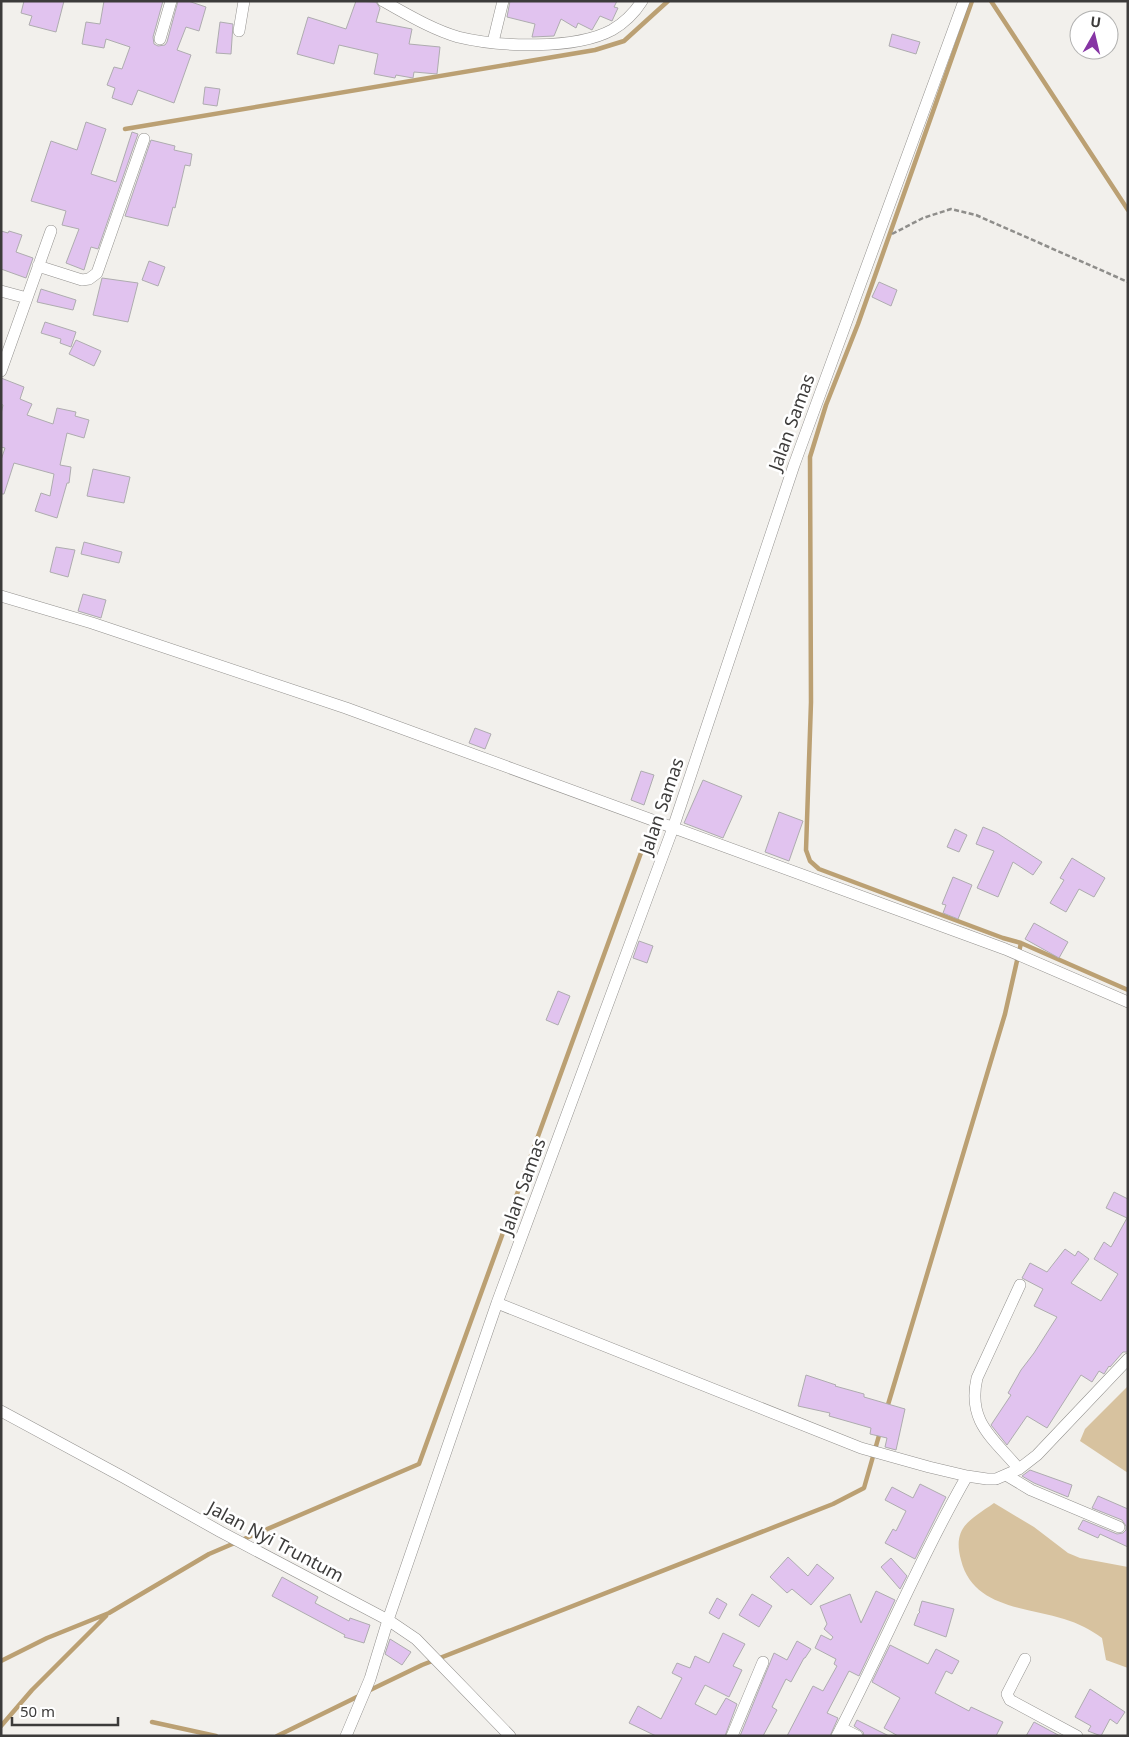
<svg xmlns="http://www.w3.org/2000/svg" width="1129" height="1737" font-family="'Noto Sans',sans-serif">
	<rect width="100%" height="100%" fill="#f2f0ec"/>
	<!-- green -->
	<path fill="#d7c29f" d="M 1128,1386 L 1128,1473 L 1080,1441 L 1085,1429 Z
		M 994,1503 L 1034,1527 L 1068,1553 L 1080,1558 L 1128,1567 L 1128,1668 L 1106,1660 L 1102,1638 C 1091,1630 1078,1623 1064,1619 C 1026,1607 973,1608 961,1560 C 952,1527 970,1520 994,1503 Z"/>
	<g fill="none" stroke-linecap="round" stroke-linejoin="round">
		<!-- stream -->
		<path stroke="#bba073" stroke-width="4.5" d="M 972,1 L 858,324 L 826,405 L 810,457 L 811,702 L 806,850 L 810,861 L 819,869 L 1003,938 L 1021,943 L 1128,990
			M 991,1 L 1128,210
			M 125,129 L 595,50 L 624,41 L 668,1
			M 887,1408 L 1005,1014 L 1021,943
			M 1,1661 L 47,1638 L 109,1613 L 209,1554 L 419,1464 L 642,850
			M 368,1691 L 422,1665 L 833,1504 L 864,1488 L 880,1432
			M 152,1722 L 216,1736
			M 1,1726 L 32,1690 L 106,1616
			M 277,1736 L 361,1695"/>
	</g>
	<!-- building -->
	<path fill="#e1c3ef" stroke="#aeacaf" d="M 24,1 L 64,1 L 56,32 L 29,25 L 32,16 L 21,13 Z
		M 104,1 L 163,1 L 153,37 L 154,44 L 158,46 L 165,45 L 167,42 L 178,1 L 188,1 L 206,7 L 199,31 L 186,27 L 177,50 L 191,55 L 174,103 L 138,90 L 132,105 L 112,98 L 115,88 L 107,85 L 114,67 L 122,69 L 130,47 L 106,39 L 104,48 L 82,44 L 86,22 L 100,24 Z
		M 356,1 L 376,2 L 380,8 L 376,22 L 412,29 L 409,44 L 440,47 L 437,74 L 414,72 L 413,78 L 396,75 L 395,78 L 374,74 L 378,54 L 339,45 L 334,64 L 297,54 L 308,17 L 346,29 Z
		M 510,1 L 617,1 L 614,7 L 618,8 L 612,21 L 600,16 L 592,30 L 578,23 L 576,28 L 561,19 L 554,36 L 532,37 L 535,24 L 507,17 Z
		M 220,22 L 233,24 L 231,54 L 216,53 Z
		M 892,34 L 920,42 L 916,54 L 889,46 Z
		M 205,87 L 220,89 L 217,106 L 203,104 Z
		M 86,122 L 106,129 L 91,174 L 113,181 L 116,182 L 132,132 L 138,134 L 98,249 L 91,247 L 84,270 L 66,263 L 79,229 L 62,225 L 66,211 L 31,201 L 51,141 L 77,150 Z
		M 151,140 L 175,146 L 174,150 L 192,154 L 190,166 L 185,165 L 175,208 L 173,207 L 168,226 L 125,216 Z
		M 1,231 L 8,233 L 9,231 L 22,235 L 16,252 L 33,258 L 26,278 L 1,269 Z
		M 149,261 L 165,267 L 158,286 L 142,280 Z
		M 102,278 L 138,283 L 128,322 L 93,315 Z
		M 879,282 L 897,290 L 891,306 L 872,297 Z
		M 41,289 L 76,300 L 73,310 L 37,302 Z
		M 45,322 L 76,332 L 71,347 L 60,343 L 61,339 L 41,333 Z
		M 76,340 L 101,351 L 94,366 L 69,354 Z
		M 1,378 L 24,387 L 20,399 L 32,404 L 27,415 L 53,424 L 57,408 L 76,412 L 75,416 L 89,420 L 84,438 L 67,433 L 60,465 L 71,467 L 69,483 L 67,483 L 57,518 L 35,511 L 41,493 L 50,496 L 54,474 L 14,463 L 4,494 L 1,494 L 1,460 L 5,448 L 1,447 L 1,414 L 3,405 L 1,404 Z
		M 93,469 L 130,477 L 124,503 L 87,496 Z
		M 84,542 L 122,552 L 119,563 L 81,554 Z
		M 56,547 L 75,550 L 68,577 L 50,572 Z
		M 83,594 L 106,600 L 101,618 L 78,611 Z
		M 475,728 L 491,734 L 485,749 L 469,743 Z
		M 641,771 L 654,775 L 644,805 L 631,800 Z
		M 703,780 L 742,796 L 723,838 L 684,823 Z
		M 779,812 L 803,821 L 789,861 L 765,852 Z
		M 983,827 L 997,833 L 1042,862 L 1033,875 L 1013,862 L 998,897 L 977,888 L 994,851 L 976,844 Z
		M 955,829 L 967,835 L 959,852 L 947,847 Z
		M 1072,858 L 1105,878 L 1094,897 L 1079,889 L 1066,912 L 1050,903 L 1064,880 L 1060,878 Z
		M 953,877 L 972,885 L 958,919 L 943,913 L 946,905 L 942,904 Z
		M 1034,923 L 1068,942 L 1059,958 L 1025,939 Z
		M 639,941 L 653,946 L 647,963 L 633,958 Z
		M 558,991 L 570,996 L 558,1025 L 546,1020 Z
		M 1114,1192 L 1128,1199 L 1128,1352 L 1123,1352 L 1110,1367 L 1109,1366 L 1104,1374 L 1099,1371 L 1092,1382 L 1081,1375 L 1047,1428 L 1027,1416 L 1007,1445 L 991,1425 L 1011,1395 L 1008,1393 L 1021,1370 L 1034,1353 L 1057,1317 L 1034,1306 L 1043,1289 L 1022,1278 L 1030,1263 L 1047,1272 L 1065,1249 L 1075,1256 L 1078,1251 L 1089,1259 L 1071,1283 L 1101,1301 L 1118,1274 L 1094,1259 L 1104,1242 L 1111,1247 L 1127,1218 L 1106,1208 Z
		M 806,1375 L 836,1385 L 835,1386 L 864,1394 L 864,1397 L 905,1409 L 896,1450 L 885,1447 L 887,1438 L 870,1434 L 871,1428 L 829,1416 L 830,1413 L 798,1406 Z
		M 1030,1470 L 1072,1485 L 1068,1497 L 1034,1483 L 1022,1476 Z
		M 920,1484 L 946,1497 L 915,1559 L 885,1543 L 893,1529 L 896,1531 L 906,1511 L 885,1500 L 892,1487 L 913,1498 Z
		M 1098,1496 L 1128,1509 L 1128,1547 L 1100,1534 L 1098,1538 L 1078,1529 L 1083,1520 L 1117,1534 L 1123,1533 L 1126,1530 L 1126,1526 L 1122,1520 L 1092,1508 Z
		M 788,1557 L 808,1576 L 817,1564 L 834,1578 L 811,1605 L 792,1589 L 787,1593 L 770,1577 Z
		M 891,1558 L 907,1576 L 900,1589 L 881,1567 Z
		M 282,1577 L 318,1597 L 315,1603 L 349,1621 L 350,1618 L 370,1625 L 364,1643 L 344,1637 L 345,1635 L 272,1596 Z
		M 876,1591 L 895,1600 L 859,1676 L 849,1671 L 827,1713 L 838,1718 L 830,1736 L 787,1736 L 813,1686 L 823,1691 L 837,1666 L 834,1664 L 836,1659 L 815,1648 L 821,1635 L 831,1640 L 833,1637 L 824,1629 L 827,1624 L 820,1606 L 850,1594 L 861,1623 Z
		M 752,1594 L 772,1606 L 759,1627 L 739,1615 Z
		M 717,1598 L 727,1604 L 719,1619 L 709,1613 Z
		M 922,1601 L 954,1609 L 946,1637 L 914,1625 L 918,1614 L 920,1612 L 919,1611 Z
		M 723,1633 L 745,1644 L 733,1666 L 742,1670 L 729,1697 L 705,1685 L 695,1704 L 716,1715 L 726,1698 L 737,1704 L 725,1736 L 656,1736 L 629,1723 L 638,1706 L 661,1719 L 682,1678 L 672,1673 L 677,1663 L 690,1668 L 695,1656 L 709,1663 Z
		M 390,1639 L 411,1652 L 402,1665 L 385,1654 Z
		M 797,1641 L 811,1649 L 805,1658 L 804,1658 L 791,1682 L 786,1679 L 772,1707 L 777,1710 L 763,1736 L 740,1736 L 774,1653 L 787,1660 Z
		M 890,1645 L 928,1664 L 936,1649 L 959,1661 L 952,1674 L 946,1671 L 935,1693 L 969,1711 L 971,1707 L 1003,1722 L 996,1736 L 898,1736 L 884,1728 L 900,1698 L 872,1682 Z
		M 1090,1689 L 1125,1712 L 1117,1724 L 1110,1719 L 1101,1736 L 1088,1731 L 1091,1726 L 1075,1717 Z
		M 857,1720 L 889,1736 L 864,1736 L 863,1732 L 854,1726 Z
		M 1034,1722 L 1060,1736 L 1026,1736 Z"/>
	<g fill="none" stroke-linecap="round" stroke-linejoin="round">
		<defs>
			<path id="minor" d="M 383,1 C 407,14 431,29 458,37 C 499,47 575,50 612,30 C 624,23 635,12 642,1
				M 239,31 L 244,1
				M 160,39 L 171,1
				M 493,42 L 503,1
				M 38,266 L 82,280 L 89,279 L 97,273 L 144,139
				M 1,291 L 27,298
				M 1,371 L 51,231
				M 1,596 L 92,623 L 346,708 L 1005,949 L 1128,1002
				M 497,1303 L 861,1448 L 929,1467 L 967,1476 L 987,1479 L 996,1479 L 1019,1469 L 1037,1455 L 1128,1359
				M 1,1411 L 123,1477 L 221,1532 L 388,1620 L 416,1639 L 510,1736
				M 1019,1469 C 993,1438 967,1422 977,1378 L 1020,1285
				M 1006,1475 L 1031,1490 L 1119,1527
				M 1025,1659 L 1007,1694 L 1010,1700 L 1077,1736
				M 841,1728 L 857,1736
				M 346,1736 L 370,1679 L 388,1620 L 497,1303 L 673,828 L 794,465 L 964,1
				M 732,1736 L 763,1662
				M 837,1736 C 882,1650 919,1560 967,1476"/>
		</defs>
		<!-- minor casing -->
		<use href="#minor" stroke="#93918e" stroke-width="12"/>
		<!-- path -->
		<path stroke="#8f8e8b" stroke-width="2.5" stroke-dasharray="5 2.5" stroke-linecap="butt" d="M 892,234 L 923,218 L 951,209 L 976,215 L 1128,282"/>
		<!-- minor -->
		<use href="#minor" stroke="#fff" stroke-width="11"/>
	</g>
	<g text-anchor="middle" dominant-baseline="central" stroke-width="5" stroke-linejoin="round" paint-order="stroke">
		<!-- street labels -->
		<g font-size="18" fill="#3c3b3a" stroke="#fff">
			<text transform="translate(791 422) rotate(-70)">Jalan Samas</text>
			<text transform="translate(661 806) rotate(-71)">Jalan Samas</text>
			<text transform="translate(522 1186) rotate(-70)">Jalan Samas</text>
			<text transform="translate(276 1541) rotate(28)">Jalan Nyi Truntum</text>
		</g>
	</g>
	<!-- border -->
	<rect width="1129" height="1737" fill="none" stroke="#3c3b3a" stroke-width="5"/>
	<!-- north arrow -->
	<g transform="translate(1094 35) rotate(8)"><circle r="24" fill="#ffffff" stroke="#b1b1b0"/>
	<path d="M0-4L9 19L0 12L-9 19Z" fill="#8635a4"/>
	<text y="-8" font-size="14" font-weight="bold" text-anchor="middle" fill="#3c3b3a">U</text>
	</g>
	<!-- scale -->
	<path d="M12 1717v8h106v-8" fill="none" stroke="#3c3b3a" stroke-width="2.5"/>
	<text x="20" y="1717" font-size="15" fill="#3c3b3a" stroke="#ffffff" stroke-width="4" paint-order="stroke">50 m</text>
</svg>
